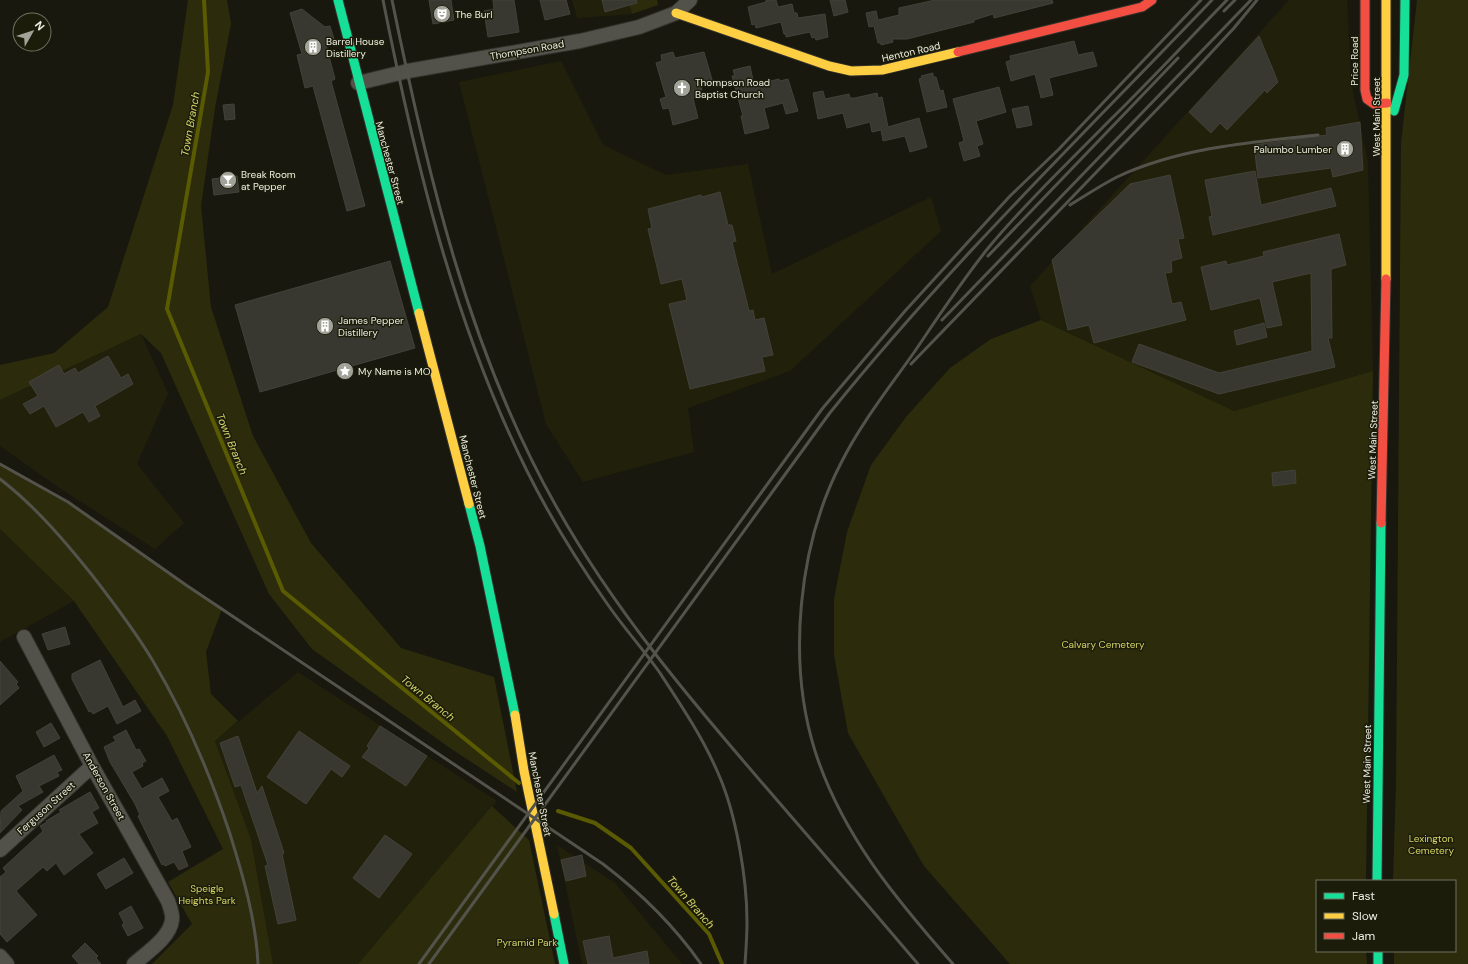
<svg xmlns="http://www.w3.org/2000/svg" width="1468" height="964" font-family="'DM Sans',sans-serif">
	<rect width="100%" height="100%" fill="#18180f"/>
	<!-- built -->
	<path fill="#21210b" d="M 572,0 L 628,0 L 632,14 L 577,18 Z
		M 1289,0 L 1347,0 L 1351,82 L 1368,162 L 1373,371 L 1234,411 L 1041,320 L 1030,286 Z
		M 561,61 L 603,145 L 666,175 L 748,164 L 772,274 L 931,197 L 941,231 L 790,371 L 688,408 L 694,452 L 583,482 L 546,424 L 459,82 Z
		M 141,334 L 168,393 L 137,464 L 184,523 L 155,549 L 64,491 L 0,446 L 0,400 Z
		M 0,529 L 74,601 L 0,642 Z
		M 298,672 L 497,801 L 358,964 L 273,964 L 251,839 L 215,741 Z
		M 557,845 L 615,883 L 682,964 L 582,964 Z"/>
	<!-- green -->
	<path fill="#2c2c0c" d="M 188,0 L 227,0 L 231,24 L 215,108 L 201,206 L 211,307 L 253,436 L 311,543 L 401,648 L 494,677 L 517,792 L 450,748 L 312,649 L 269,594 L 161,353 L 141,334 L 0,400 L 0,365 L 54,353 L 108,307 L 173,105 Z
		M 628,0 L 657,0 L 658,5 L 632,14 Z
		M 1417,0 L 1468,0 L 1468,964 L 1394,964 L 1394,951 L 1455,951 L 1455,881 L 1393,881 L 1396,784 L 1401,143 Z
		M 1041,320 L 1234,411 L 1373,371 L 1366,881 L 1317,881 L 1317,951 L 1366,951 L 1367,964 L 1010,964 L 924,866 L 848,733 L 834,655 L 834,599 L 847,532 L 871,465 L 906,417 L 950,368 L 991,339 Z
		M 0,464 L 68,502 L 222,609 L 206,652 L 211,694 L 238,721 L 215,741 L 251,839 L 273,964 L 152,964 L 192,924 L 168,882 L 223,849 L 167,736 L 74,601 L 0,529 Z
		M 492,806 L 529,840 L 555,964 L 358,964 Z"/>
	<g fill="none" stroke-linecap="round" stroke-linejoin="round">
		<!-- stream -->
		<path stroke="#5a5a02" stroke-width="4" d="M 204,0 L 208,72 L 167,309 L 283,591 L 519,783
			M 558,811 L 595,823 L 631,848 L 709,934 L 722,964"/>
	</g>
	<!-- building -->
	<path fill="#383831" stroke="#42423a" d="M 429,0 L 451,0 L 454,20 L 433,24 Z
		M 493,0 L 514,0 L 519,32 L 488,37 L 484,11 L 494,9 Z
		M 540,0 L 566,0 L 570,14 L 545,20 Z
		M 602,0 L 636,0 L 637,3 L 605,12 Z
		M 766,0 L 776,0 L 778,7 L 792,4 L 794,13 L 797,13 L 798,18 L 825,14 L 828,37 L 816,40 L 815,37 L 812,38 L 810,32 L 786,37 L 786,34 L 784,34 L 781,22 L 756,28 L 755,24 L 752,25 L 748,7 L 766,2 Z
		M 830,0 L 845,0 L 848,12 L 834,16 Z
		M 935,0 L 1052,0 L 1053,3 L 994,18 L 993,14 L 974,20 L 974,22 L 907,39 L 892,39 L 893,42 L 881,45 L 881,43 L 878,43 L 874,26 L 869,27 L 866,13 L 876,11 L 878,20 L 899,15 L 899,8 Z
		M 302,9 L 325,27 L 330,26 L 334,39 L 325,41 L 335,79 L 331,81 L 365,206 L 347,211 L 313,86 L 305,88 L 297,55 L 302,54 L 290,13 Z
		M 1259,36 L 1278,82 L 1267,93 L 1265,90 L 1227,130 L 1220,123 L 1211,133 L 1189,112 Z
		M 1074,41 L 1078,55 L 1093,52 L 1097,66 L 1049,78 L 1053,95 L 1041,98 L 1035,74 L 1011,81 L 1006,62 L 1011,60 L 1010,56 Z
		M 673,52 L 675,58 L 704,52 L 713,83 L 701,86 L 702,90 L 693,90 L 698,96 L 693,98 L 698,118 L 673,125 L 669,108 L 663,109 L 660,99 L 666,97 L 656,63 L 662,61 L 661,55 Z
		M 750,66 L 754,85 L 779,79 L 780,81 L 788,79 L 798,111 L 786,114 L 783,103 L 764,108 L 769,128 L 745,134 L 741,116 L 743,116 L 732,76 L 735,76 L 733,70 Z
		M 933,73 L 933,77 L 936,77 L 940,91 L 943,90 L 947,107 L 927,112 L 919,79 L 922,78 L 921,76 Z
		M 999,87 L 1006,112 L 976,121 L 983,144 L 977,146 L 980,156 L 964,161 L 959,143 L 964,141 L 953,99 Z
		M 823,91 L 825,99 L 849,94 L 850,98 L 855,98 L 877,93 L 878,98 L 882,97 L 888,127 L 919,118 L 927,147 L 910,152 L 905,136 L 883,141 L 881,130 L 872,132 L 870,122 L 847,128 L 843,113 L 818,119 L 813,93 Z
		M 234,104 L 235,119 L 225,120 L 223,105 Z
		M 1028,106 L 1032,125 L 1017,128 L 1012,109 Z
		M 1360,122 L 1363,170 L 1333,177 L 1331,168 L 1258,178 L 1254,145 L 1327,135 L 1326,128 Z
		M 1255,171 L 1261,205 L 1331,188 L 1336,206 L 1213,235 L 1209,217 L 1212,216 L 1205,180 Z
		M 1170,175 L 1184,238 L 1178,239 L 1182,258 L 1171,261 L 1172,272 L 1165,273 L 1172,304 L 1181,302 L 1186,320 L 1094,343 L 1089,325 L 1068,330 L 1052,260 L 1130,184 Z
		M 237,176 L 239,192 L 214,195 L 212,179 Z
		M 720,192 L 728,225 L 732,225 L 736,241 L 732,242 L 749,311 L 753,310 L 755,320 L 764,318 L 773,355 L 762,357 L 765,371 L 690,389 L 669,304 L 687,300 L 682,279 L 661,284 L 648,229 L 652,228 L 648,209 L 701,195 L 702,197 Z
		M 1339,234 L 1346,265 L 1331,269 L 1332,338 L 1328,338 L 1335,367 L 1219,394 L 1132,362 L 1139,344 L 1219,373 L 1312,351 L 1311,273 L 1272,282 L 1282,325 L 1267,328 L 1260,298 L 1211,310 L 1201,267 L 1226,261 L 1227,265 L 1264,256 L 1263,252 Z
		M 390,261 L 415,348 L 260,392 L 235,305 Z
		M 1264,323 L 1267,337 L 1237,345 L 1234,331 Z
		M 108,356 L 121,378 L 128,374 L 133,384 L 95,406 L 100,416 L 89,422 L 83,412 L 56,427 L 44,406 L 30,414 L 23,404 L 38,396 L 29,382 L 59,365 L 64,374 L 75,368 L 78,373 Z
		M 1295,470 L 1296,483 L 1273,486 L 1272,473 Z
		M 65,627 L 70,644 L 48,650 L 42,634 Z
		M 100,660 L 123,707 L 135,700 L 141,711 L 117,724 L 108,706 L 93,714 L 91,711 L 89,712 L 72,679 L 72,674 Z
		M 0,661 L 18,682 L 16,684 L 19,688 L 0,705 Z
		M 51,723 L 60,738 L 44,747 L 36,732 Z
		M 380,726 L 427,756 L 406,786 L 362,757 L 369,748 L 367,746 Z
		M 126,730 L 136,750 L 139,749 L 146,761 L 142,763 L 143,766 L 132,772 L 142,789 L 162,778 L 169,791 L 158,797 L 172,821 L 177,818 L 191,847 L 182,851 L 188,866 L 179,870 L 174,862 L 165,866 L 164,864 L 162,865 L 138,816 L 140,815 L 135,804 L 110,762 L 104,747 L 116,741 L 113,737 Z
		M 299,731 L 350,766 L 342,777 L 331,769 L 306,804 L 267,777 Z
		M 238,736 L 257,793 L 262,786 L 284,853 L 282,854 L 296,920 L 278,924 L 265,866 L 268,865 L 241,785 L 235,787 L 220,743 Z
		M 54,755 L 62,770 L 57,772 L 59,776 L 39,786 L 43,792 L 18,806 L 22,810 L 0,833 L 1,811 L 23,791 L 16,776 Z
		M 90,792 L 99,808 L 92,812 L 98,823 L 79,834 L 93,853 L 64,875 L 56,863 L 47,871 L 43,867 L 16,891 L 37,915 L 7,942 L 0,934 L 0,877 L 6,872 L 3,868 L 43,831 L 40,826 L 47,822 L 46,821 L 61,812 L 59,810 Z
		M 385,835 L 412,854 L 379,898 L 353,878 Z
		M 582,855 L 586,876 L 566,881 L 561,860 Z
		M 124,858 L 133,873 L 106,889 L 97,874 Z
		M 131,906 L 143,928 L 128,936 L 122,925 L 124,923 L 119,913 Z
		M 609,936 L 613,958 L 647,951 L 649,964 L 588,964 L 583,941 Z
		M 85,943 L 98,956 L 96,958 L 101,964 L 79,964 L 72,956 Z"/>
	<g fill="none" stroke-linecap="round" stroke-linejoin="round">
		<defs>
			<path id="street" d="M 358,83 L 408,71 L 580,41 L 639,27 L 676,13 L 690,0
				M 24,637 L 92,766 L 168,901 C 170,907 173,914 172,920 C 170,938 146,953 134,964
				M 0,850 L 92,766
				M 0,956 L 7,964"/>
			<path id="fast" d="M 338,0 L 419,313
				M 1394,111 L 1404,75 L 1405,0
				M 469,504 L 480,546 L 515,715
				M 1377,881 L 1381,523
				M 554,914 L 564,964
				M 1378,951 L 1378,964"/>
			<path id="slow" d="M 1386,0 L 1386,279
				M 676,13 L 829,66 L 851,71 L 882,70 L 958,52
				M 419,313 L 469,504
				M 515,715 L 524,771 L 554,914"/>
			<path id="jam" d="M 1365,0 L 1365,90 L 1367,99 L 1374,104 L 1387,103
				M 958,52 L 1142,7 L 1152,0
				M 1381,523 L 1386,279"/>
		</defs>
		<!-- street casing -->
		<use href="#street" stroke="#32322b" stroke-width="16"/>
		<!-- fast casing -->
		<use href="#fast" stroke="#32322b" stroke-width="11"/>
		<!-- slow casing -->
		<use href="#slow" stroke="#32322b" stroke-width="11"/>
		<!-- jam casing -->
		<use href="#jam" stroke="#32322b" stroke-width="11"/>
		<!-- street -->
		<use href="#street" stroke="#52524a" stroke-width="14"/>
		<!-- fast -->
		<use href="#fast" stroke="#16e098" stroke-width="9"/>
		<!-- slow -->
		<use href="#slow" stroke="#ffcf43" stroke-width="9"/>
		<!-- jam -->
		<use href="#jam" stroke="#f24e42" stroke-width="9"/>
		<!-- rail -->
		<path stroke="#53534c" stroke-width="3" d="M 383,0 C 415,161 454,324 527,471 C 550,517 577,561 606,602 C 623,627 643,649 660,673 C 681,705 703,738 718,773 C 736,813 747,878 747,922 C 747,936 746,950 745,964
			M 392,0 C 427,172 469,352 556,506 C 613,608 688,697 764,785 C 816,845 867,904 918,964
			M 1224,11 L 1235,0
			M 1070,205 C 1085,196 1101,185 1117,177 C 1179,148 1251,142 1318,135
			M 988,256 L 1178,58
			M 942,320 L 1251,0
			M 911,364 L 1196,69 L 1234,28 L 1257,0
			M 0,464 L 68,502 L 186,585 L 603,864 C 641,893 673,924 701,964
			M 0,479 C 35,506 64,540 92,575 C 113,602 135,631 153,661 C 185,715 210,774 230,834 C 243,876 256,920 258,964
			M 419,964 L 822,409 L 905,311 L 1010,196 L 1059,149 L 1201,0
			M 429,964 L 829,414 C 947,267 1082,136 1212,0
			M 953,964 C 896,899 842,835 815,751 C 787,662 798,546 841,463 C 861,423 889,388 915,351 C 938,317 963,279 989,247 C 1026,202 1069,162 1109,121 C 1149,82 1188,40 1227,0"/>
	</g>
	<!-- icons -->
	<defs>
		<symbol id="theatre-disc" viewBox="-11 -11 22 22"><circle r="9.5" fill="#a2a398" stroke="#1c1c0b"/><path d="M-5-5.5Q0-4 5-5.5V0Q5 5 0 6Q-5 5-5 0ZM-3.3-2.5H-1v1.5H-3.3ZM1-2.5H3.3v1.5H1ZM-2.8 1Q0 5.5 2.8 1Z" fill="#fff"/></symbol>
		<symbol id="building-disc" viewBox="-11 -11 22 22"><circle r="9.5" fill="#a2a398" stroke="#1c1c0b"/><path d="M-4-6H4V6H1V3H-1V6H-4ZM-2.5-4.3h1.7v1.8h-1.7ZM.8-4.3h1.7v1.8H.8ZM-2.5-1h1.7V.8h-1.7ZM.8-1h1.7V.8H.8Z" fill="#fff"/></symbol>
		<symbol id="church-disc" viewBox="-11 -11 22 22"><circle r="9.5" fill="#a2a398" stroke="#1c1c0b"/><path d="M-1.2-6h2.4v3.5h3.3v2.4h-3.3V6h-2.4V-.1h-3.3v-2.4h3.3Z" fill="#fff"/></symbol>
		<symbol id="bar-disc" viewBox="-11 -11 22 22"><circle r="9.5" fill="#a2a398" stroke="#1c1c0b"/><path d="M-6-5H6L.8 .8V4.5H3.5V6h-7V4.5H-.8V.8Z" fill="#fff"/></symbol>
		<symbol id="sight-disc" viewBox="-11 -11 22 22"><circle r="9.5" fill="#a2a398" stroke="#1c1c0b"/><path d="M0-6L1.8-2.2L6-1.7L2.9 1.2L3.7 5.4L0 3.3L-3.7 5.4L-2.9 1.2L-6-1.7L-1.8-2.2Z" fill="#fff"/></symbol>
	</defs>
	<g fill-rule="evenodd">
		<use href="#theatre-disc" x="432" y="4" width="20" height="20"/>
		<use href="#building-disc" x="303" y="37" width="20" height="20"/>
		<use href="#church-disc" x="672" y="78" width="20" height="20"/>
		<use href="#building-disc" x="1335" y="139" width="20" height="20"/>
		<use href="#bar-disc" x="218" y="170" width="20" height="20"/>
		<use href="#building-disc" x="315" y="316" width="20" height="20"/>
		<use href="#sight-disc" x="335" y="361" width="20" height="20"/>
	</g>
	<g text-anchor="middle" dominant-baseline="central" stroke-width="3" stroke-linejoin="round" paint-order="stroke">
		<!-- poi labels -->
		<g font-size="10" fill="#edeee2" stroke="#1c1c0b" text-anchor="start">
			<text x="455" y="14">The Burl</text>
			<text x="326" y="41">Barrel House<tspan x="326" dy="12">Distillery</tspan></text>
			<text x="695" y="82">Thompson Road<tspan x="695" dy="12">Baptist Church</tspan></text>
			<text x="1332" y="149" text-anchor="end">Palumbo Lumber</text>
			<text x="241" y="174">Break Room<tspan x="241" dy="12">at Pepper</tspan></text>
			<text x="338" y="320">James Pepper<tspan x="338" dy="12">Distillery</tspan></text>
			<text x="358" y="371">My Name is MO</text>
		</g>
		<!-- street labels -->
		<g font-size="10" fill="#edeee2" stroke="#1c1c0b">
			<text transform="translate(527 50) rotate(-10)">Thompson Road</text>
			<text transform="translate(911 52) rotate(-13)">Henton Road</text>
			<text transform="translate(1354 61) rotate(-90)">Price Road</text>
			<text transform="translate(1376 117) rotate(-90)">West Main Street</text>
			<text transform="translate(390 163) rotate(75)">Manchester Street</text>
			<text transform="translate(1373 440) rotate(-88)">West Main Street</text>
			<text transform="translate(473 477) rotate(76)">Manchester Street</text>
			<text transform="translate(1367 764) rotate(-89)">West Main Street</text>
			<text transform="translate(104 786) rotate(61)">Anderson Street</text>
			<text transform="translate(540 794) rotate(79)">Manchester Street</text>
			<text transform="translate(46 808) rotate(-42)">Ferguson Street</text>
		</g>
		<!-- park labels -->
		<g font-size="10" fill="#d3d365" stroke="#1c1c0b">
			<text x="1103" y="644">Calvary Cemetery</text>
			<text x="1431" y="838">Lexington<tspan x="1431" dy="12">Cemetery</tspan></text>
			<text x="207" y="888">Speigle<tspan x="207" dy="12">Heights Park</tspan></text>
			<text x="527" y="942">Pyramid Park</text>
		</g>
		<!-- water labels -->
		<g font-size="11" font-style="italic" fill="#d6d669" stroke="#1c1c0b">
			<text transform="translate(190 124) rotate(-80)">Town Branch</text>
			<text transform="translate(232 444) rotate(68)">Town Branch</text>
			<text transform="translate(428 698) rotate(39)">Town Branch</text>
			<text transform="translate(691 902) rotate(49)">Town Branch</text>
		</g>
	</g>
	<!-- legend -->
	<rect x="1316" y="880" width="140" height="72" fill="#1c1c0b" stroke="#707061"/>
	<rect x="1324" y="893" width="20" height="6" fill="#16e098" stroke="#707061"/>
	<text x="1352" y="900" font-size="12" fill="#edeee2">Fast</text>
	<rect x="1324" y="913" width="20" height="6" fill="#ffcf43" stroke="#707061"/>
	<text x="1352" y="920" font-size="12" fill="#edeee2">Slow</text>
	<rect x="1324" y="933" width="20" height="6" fill="#f24e42" stroke="#707061"/>
	<text x="1352" y="940" font-size="12" fill="#edeee2">Jam</text>
	<!-- north arrow -->
	<g transform="translate(32 32) rotate(51)"><circle r="19" fill="#1c1c0b" stroke="#707061"/>
	<path d="M0-3L7 15L0 10L-7 15Z" fill="#a2a398"/>
	<text y="-6" font-size="11" font-weight="bold" text-anchor="middle" fill="#edeee2">N</text>
	</g>
</svg>
